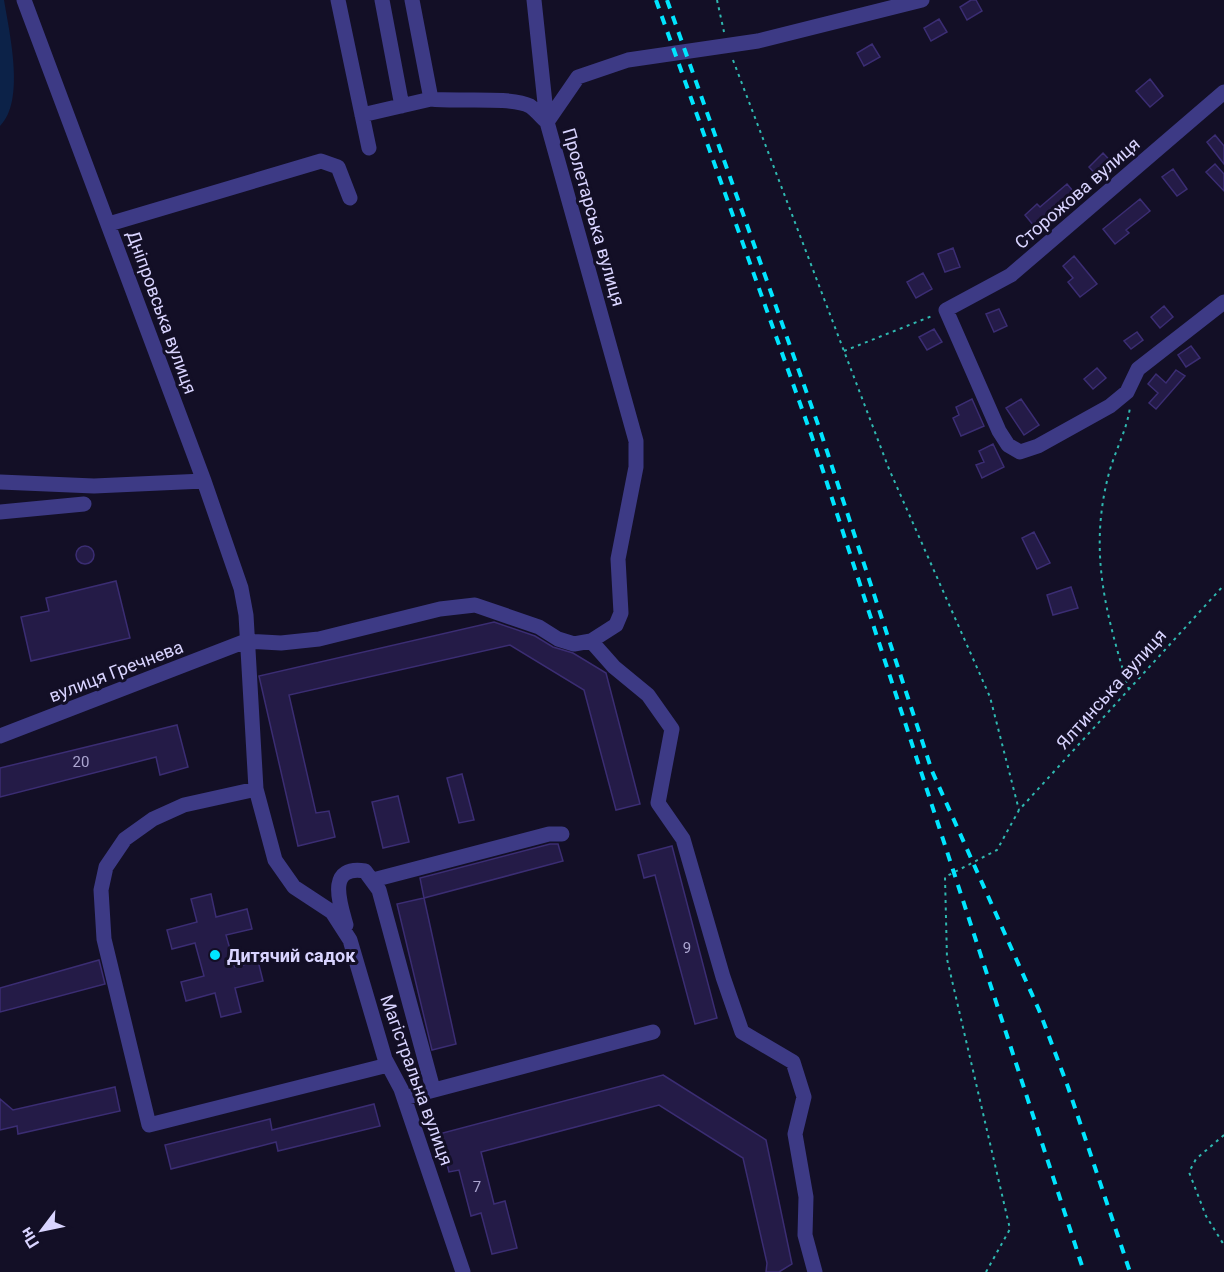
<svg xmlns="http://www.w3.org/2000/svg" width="1224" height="1272" font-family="Roboto,sans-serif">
	<rect width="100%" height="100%" fill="#130f26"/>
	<!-- water -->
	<path fill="#0c2248" d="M 0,0 L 4,0 C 9,31 26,101 0,126 Z"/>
	<!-- building -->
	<path fill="#241b47" stroke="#3b2d73" stroke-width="1.5" d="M 971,0 L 976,0 L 982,11 L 967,20 L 960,7 Z
		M 939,19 L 947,32 L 931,41 L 924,28 Z
		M 872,44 L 880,57 L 864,66 L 857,53 Z
		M 1150,79 L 1163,96 L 1150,107 L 1136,91 Z
		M 1215,135 L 1224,146 L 1224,164 L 1207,142 Z
		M 1103,153 L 1117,168 L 1102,181 L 1089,167 Z
		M 1215,164 L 1224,174 L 1224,191 L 1206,172 Z
		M 1173,169 L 1187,189 L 1177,196 L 1162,177 Z
		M 1067,184 L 1078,197 L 1064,209 L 1059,204 L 1034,226 L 1025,215 L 1037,204 L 1040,207 Z
		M 1140,199 L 1150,211 L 1126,230 L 1129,233 L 1115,244 L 1103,229 Z
		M 953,248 L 960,267 L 945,272 L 938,254 Z
		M 1074,256 L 1097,284 L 1080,297 L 1068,282 L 1073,278 L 1063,266 Z
		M 923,273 L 932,289 L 916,298 L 907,282 Z
		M 1164,306 L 1173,317 L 1160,328 L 1151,317 Z
		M 999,309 L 1007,326 L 994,332 L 986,314 Z
		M 934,329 L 942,342 L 927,350 L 919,337 Z
		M 1137,332 L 1143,340 L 1131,349 L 1124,341 Z
		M 1191,346 L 1200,358 L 1186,367 L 1178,355 Z
		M 1097,368 L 1106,378 L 1093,389 L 1084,379 Z
		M 1176,370 L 1185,376 L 1156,409 L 1149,403 L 1158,393 L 1148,384 L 1156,374 L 1166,383 Z
		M 972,399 L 984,426 L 961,436 L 953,418 L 959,415 L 956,407 Z
		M 1021,399 L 1039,425 L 1024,435 L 1006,408 Z
		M 993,444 L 1004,467 L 982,478 L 976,465 L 984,462 L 979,451 Z
		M 1034,532 L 1050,563 L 1037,569 L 1022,538 Z
		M76 555a9 9 0 1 1 18 0a9 9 0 1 1-18 0Z
		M 116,581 L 130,638 L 31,661 L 21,617 L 49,611 L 46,598 Z
		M 1071,587 L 1078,608 L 1053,615 L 1047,595 Z
		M 494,622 L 535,636 L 553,647 L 573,653 L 606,673 L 640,804 L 616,810 L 584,690 L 510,645 L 289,695 L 316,813 L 329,811 L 335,837 L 298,846 L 259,676 Z
		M 177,725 L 188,767 L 160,775 L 156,757 L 0,797 L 0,768 Z
		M 462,774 L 474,820 L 459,823 L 447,778 Z
		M 398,796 L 409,842 L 383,848 L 372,802 Z
		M 550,844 L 558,844 L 563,861 L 424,898 L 420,878 Z
		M 672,846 L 717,1018 L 695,1024 L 655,875 L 644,878 L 638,855 Z
		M 211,894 L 216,917 L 247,909 L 252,929 L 226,935 L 235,967 L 258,961 L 263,981 L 235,988 L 241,1012 L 221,1017 L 215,993 L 186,1001 L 181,982 L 204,976 L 195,943 L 172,949 L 167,930 L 197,922 L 191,899 Z
		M 424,898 L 456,1044 L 432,1050 L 397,904 Z
		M 99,960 L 105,984 L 0,1012 L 0,988 Z
		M 663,1075 L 766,1140 L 792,1264 L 779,1272 L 766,1272 L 767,1263 L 743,1158 L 659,1105 L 481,1152 L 494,1204 L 505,1201 L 517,1248 L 492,1254 L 481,1213 L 471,1216 L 459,1170 L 449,1172 L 439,1134 Z
		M 115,1087 L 120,1111 L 18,1134 L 17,1126 L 0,1130 L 0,1099 L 13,1110 Z
		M 374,1104 L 380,1126 L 278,1151 L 276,1142 L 171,1169 L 165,1145 L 270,1119 L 272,1130 Z"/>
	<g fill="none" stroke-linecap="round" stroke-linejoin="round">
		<!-- path -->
		<path stroke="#2fb8b0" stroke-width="2" stroke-dasharray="3 4.5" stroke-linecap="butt" d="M 717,0 L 724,32
			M 733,60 L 889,469 L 990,697 L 1019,810
			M 844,351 L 932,316
			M 1129,690 C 1106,614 1088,552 1109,473 C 1115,451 1127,430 1130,407
			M 1224,1135 L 1196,1159 L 1189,1172 L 1206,1216 L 1224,1245
			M 986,1272 L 1010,1229 L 947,959 L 945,877 L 997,850 L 1019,810 L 1224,585"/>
		<!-- minor -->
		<path stroke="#3d3a85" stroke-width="15" d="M 24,0 L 204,481 L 241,588 L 246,615 L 256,789 L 275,860 L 294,887 L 332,912 L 350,940 L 385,1059 L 401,1089 L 463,1272
			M 338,0 L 369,148
			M 382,0 L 402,106
			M 1224,92 L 1011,275 L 946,310 L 999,431 L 1008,445 L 1020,452 L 1038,446 L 1110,406 L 1127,392 L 1138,369 L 1224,302
			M 431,99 C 455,102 511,96 530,106 C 536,110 542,118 547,122 L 578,77 L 628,60 L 758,41 L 922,0
			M 362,115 L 431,99 L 412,0
			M 109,224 L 321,161 L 338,167 L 350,198
			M 0,482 L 94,486 L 204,481
			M 0,512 L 84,504
			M 591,641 L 614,667 L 648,695 L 672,729 L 658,803 L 683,839 L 723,977 L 742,1032 L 793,1062 L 804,1097 L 795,1134 L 806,1197 L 805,1235 L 815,1272
			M 0,736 L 246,641 L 281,643 L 319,639 L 440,609 L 475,605 L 539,627 L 558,639 L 574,644 L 591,641 L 616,625 L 621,613 L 618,559 L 636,467 L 636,441 L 547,122 L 534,0
			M 256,789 L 184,805 L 153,819 L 125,839 L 106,867 L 101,890 L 104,939 L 149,1125 L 388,1065
			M 373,880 L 549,834 L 562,834
			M 346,925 C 340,903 326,865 365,871 L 379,890 L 433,1089
			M 404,1098 L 653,1032"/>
		<!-- rail -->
		<path stroke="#00e5ff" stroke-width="4" stroke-dasharray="9 8" stroke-linecap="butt" d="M 656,0 L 812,437 L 1084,1272
			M 667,0 L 821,433 L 932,771 L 1039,1010 L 1068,1087 L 1130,1272"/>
	</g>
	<!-- markers -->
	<circle fill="#00e5ff" stroke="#130f26" stroke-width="2" cx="215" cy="955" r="6"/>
	<g text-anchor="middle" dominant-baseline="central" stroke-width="6" stroke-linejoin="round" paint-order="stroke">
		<!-- number labels -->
		<g font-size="15" fill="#aca6d1">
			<text x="81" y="762">20</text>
			<text x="687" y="948">9</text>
			<text x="477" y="1187">7</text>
		</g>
		<!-- street labels -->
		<g font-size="18" fill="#d9d4ff" stroke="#130f26">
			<text transform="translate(1077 193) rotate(-41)">Сторожова вулиця</text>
			<text transform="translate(594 217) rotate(74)">Пролетарська вулиця</text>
			<text transform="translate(162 312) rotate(70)">Дніпровська вулиця</text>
			<text transform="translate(116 671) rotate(-21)">вулиця Гречнева</text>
			<text transform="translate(1111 689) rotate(-48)">Ялтинська вулиця</text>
			<text transform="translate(417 1080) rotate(70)">Магістральна вулиця</text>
		</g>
		<!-- poi labels -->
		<g font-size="18" font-weight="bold" fill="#d9d4ff" stroke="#130f26" text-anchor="start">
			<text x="227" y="955">Дитячий садок</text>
		</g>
	</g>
	<!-- north arrow -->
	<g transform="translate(42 1230) rotate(238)" stroke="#130f26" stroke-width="4.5" paint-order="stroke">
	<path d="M0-4.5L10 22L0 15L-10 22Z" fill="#d9d4ff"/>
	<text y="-9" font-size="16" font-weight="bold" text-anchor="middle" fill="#d9d4ff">Пн</text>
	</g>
</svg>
